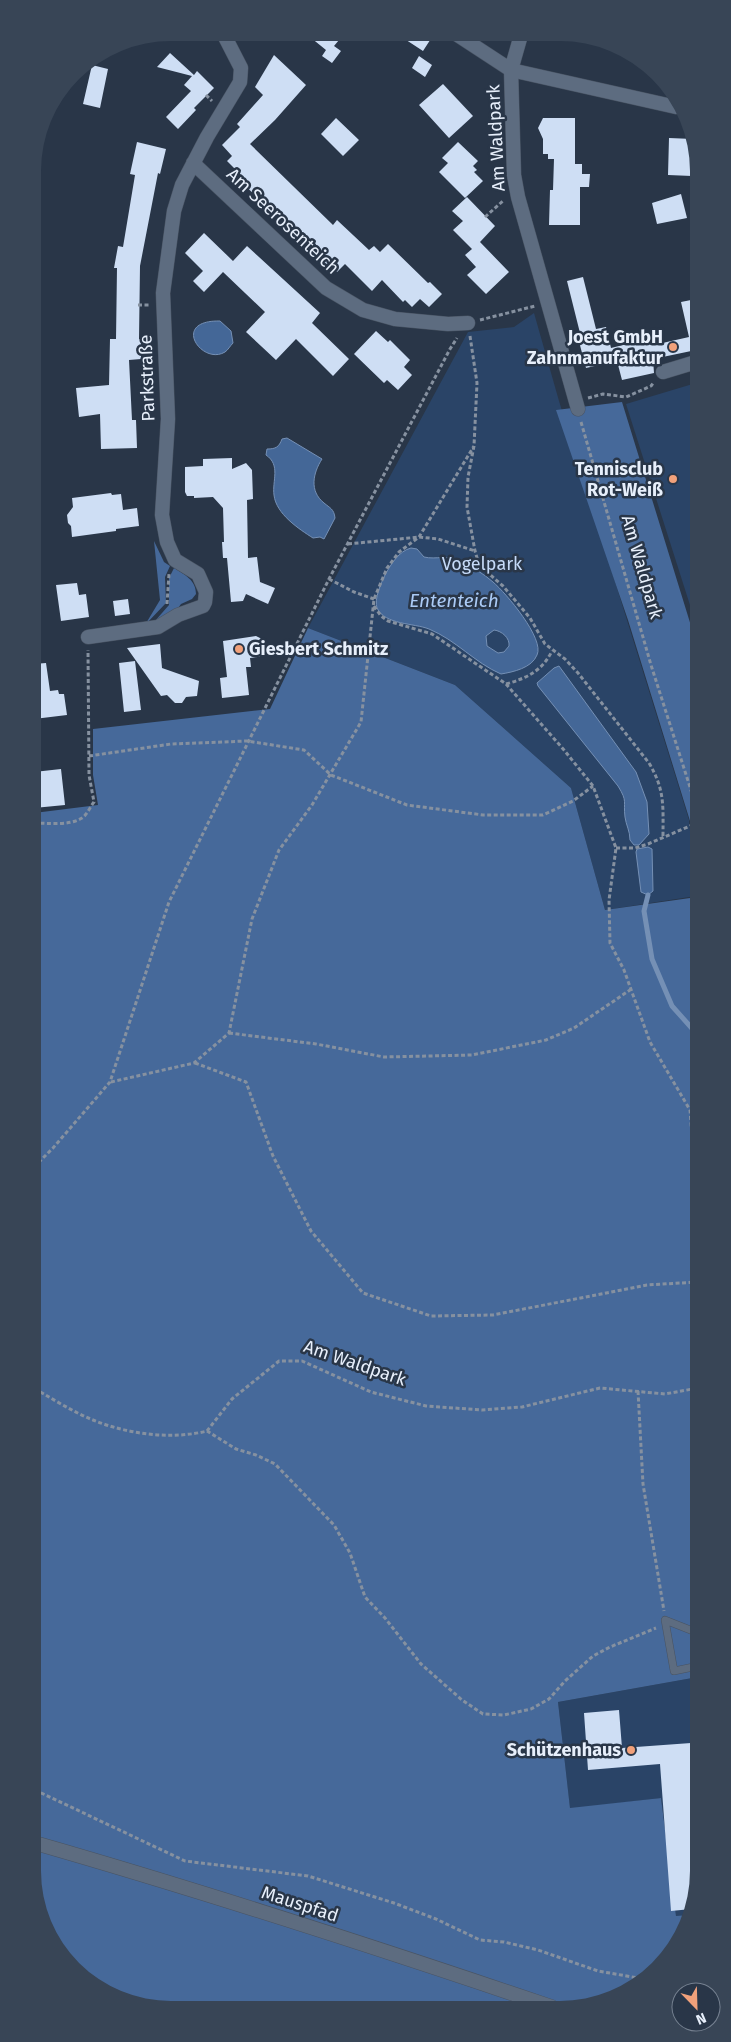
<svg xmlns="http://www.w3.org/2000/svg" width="731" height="2042" font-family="'Fira Sans',sans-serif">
	<rect width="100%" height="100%" fill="#293648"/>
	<!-- green -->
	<path fill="#2a4467" d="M 534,313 L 559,401 L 689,820 L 696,896 L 605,910 L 571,788 L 455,685 L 308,628 L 468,332 L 514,327 Z
		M 696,383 L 696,624 L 626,404 Z
		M 698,1677 L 698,1880 L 690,1915 L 676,1917 L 661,1798 L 570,1809 L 558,1702 Z"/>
	<!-- forest -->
	<path fill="#46699a" d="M 622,402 L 696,642 L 697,894 L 690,821 L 628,620 L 556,410 Z
		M 154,541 L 164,562 L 170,566 L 165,577 L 166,603 L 145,625 L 160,600 Z
		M 174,568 C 185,575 196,580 196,594 L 192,599 L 181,604 L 176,611 L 155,621 L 169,605 L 169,578 Z
		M 308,628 L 455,685 L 571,788 L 605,910 L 697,897 L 698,1677 L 558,1702 L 570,1808 L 661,1798 L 676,1916 L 690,1915 C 684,1940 651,1980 628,1992 C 615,1998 601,2002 587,2007 L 144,2007 L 73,1969 L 35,1898 L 34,813 L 98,805 L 93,775 L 93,729 L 270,709 Z"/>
	<!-- water -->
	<path fill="#446797" stroke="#7590b5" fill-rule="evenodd" d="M 220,321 L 231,331 L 233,343 C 230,346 228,350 225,352 C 202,366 170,320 220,321 Z
		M 287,438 L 322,459 C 313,473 309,491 324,503 C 330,508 334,509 335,518 L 324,539 L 320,537 L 313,538 C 299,529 276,514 274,495 C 272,481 281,465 266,455 L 267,449 C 276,449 279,447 282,439 Z
		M 411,548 L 417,549 L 424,557 C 436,560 449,554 461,561 C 472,567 484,574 493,582 C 506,593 545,639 537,655 C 532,668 513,672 501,674 C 475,663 456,640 429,629 C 414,623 385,625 377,608 C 374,599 381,583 385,575 C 391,564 399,551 411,548 ZM 494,630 C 502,631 510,638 509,646 L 504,652 L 498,653 L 487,646 L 486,636 Z
		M 559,666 L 636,772 L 647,802 L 649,834 L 639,845 L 634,845 L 630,840 C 630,831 626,825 625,817 C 623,801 628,802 618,786 L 538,686 L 537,683 L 554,668 Z
		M 648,847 L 652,849 L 653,891 L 648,895 L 641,892 L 636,852 L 637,849 Z"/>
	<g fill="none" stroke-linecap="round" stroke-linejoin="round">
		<!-- stream -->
		<path stroke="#7590b5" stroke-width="5" d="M 648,895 L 644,911 L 652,959 L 672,1006 L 697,1034"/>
	</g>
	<!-- building -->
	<path fill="#cedef4" d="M 305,33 L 344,34 L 334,46 L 341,51 L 332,63 L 322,56 L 326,50 Z
		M 397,34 L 434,34 L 423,51 Z
		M 170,53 L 194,75 L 197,71 L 214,88 L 194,108 L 196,110 L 178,129 L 166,117 L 191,91 L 184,85 L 192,76 L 157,67 Z
		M 274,55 L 306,85 L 275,120 L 250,144 L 333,225 L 337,220 L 369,250 L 374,246 L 380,252 L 388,244 L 428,283 L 430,282 L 442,294 L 429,307 L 420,299 L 412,307 L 405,300 L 403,302 L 382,280 L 372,291 L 345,264 L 337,272 L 328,263 L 325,266 L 254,198 L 256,196 L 240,181 L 243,177 L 227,161 L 232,156 L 222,145 L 240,127 L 237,124 L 263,95 L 255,87 Z
		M 419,56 L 432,65 L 425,77 L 412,68 Z
		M 92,65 L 108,69 L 100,108 L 83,104 Z
		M 443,84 L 473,116 L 449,138 L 419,105 Z
		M 336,118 L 359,140 L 343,156 L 321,134 Z
		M 543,118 L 575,118 L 575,164 L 582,164 L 582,174 L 590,174 L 589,187 L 580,187 L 580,225 L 549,225 L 550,190 L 553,190 L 554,159 L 548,159 L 548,154 L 543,154 L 543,139 L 538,128 Z
		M 669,138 L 693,139 L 692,176 L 668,175 Z
		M 137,142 L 166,149 L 160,174 L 158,173 L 140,266 L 139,339 L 141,339 L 141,359 L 129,360 L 132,420 L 136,420 L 137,448 L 101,449 L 100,414 L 79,417 L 76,388 L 109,385 L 110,339 L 116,339 L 117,268 L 114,268 L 118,246 L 123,247 L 135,175 L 130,174 Z
		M 458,142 L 478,161 L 473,166 L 477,170 L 474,172 L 483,181 L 465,198 L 439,172 L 448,163 L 442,158 Z
		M 681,194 L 687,218 L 657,224 L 652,203 Z
		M 467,197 L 495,226 L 480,242 L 509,272 L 486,294 L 467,275 L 476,267 L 465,255 L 472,249 L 453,230 L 463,221 L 452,211 Z
		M 204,233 L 233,261 L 247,246 L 320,313 L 312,323 L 349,359 L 333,376 L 296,339 L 276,360 L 246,332 L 265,312 L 223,272 L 204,292 L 193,281 L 203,271 L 185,253 Z
		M 583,277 L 596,329 L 606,327 L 611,348 L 639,341 L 638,338 L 656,334 L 658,344 L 689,337 L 681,302 L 696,299 L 696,350 L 653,359 L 654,373 L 622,380 L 617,361 L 586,368 L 577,334 L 580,333 L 567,281 Z
		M 376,331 L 388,342 L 390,340 L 410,360 L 404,367 L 412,375 L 398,390 L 387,380 L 384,383 L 354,354 Z
		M 232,458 L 232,469 L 246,463 L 252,470 L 253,499 L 247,500 L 248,558 L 257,557 L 260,582 L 275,588 L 268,604 L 246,594 L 243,601 L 231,602 L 227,558 L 223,558 L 222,542 L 224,542 L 223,508 L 213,497 L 194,498 L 194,496 L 187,496 L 185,492 L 185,467 L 203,466 L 203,459 Z
		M 111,493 L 112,495 L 121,494 L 123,510 L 137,508 L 139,526 L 116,529 L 116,531 L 72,537 L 71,526 L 68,523 L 67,515 L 73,507 L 72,498 Z
		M 77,583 L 79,595 L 86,594 L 89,617 L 61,621 L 56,585 Z
		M 128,599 L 130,614 L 115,616 L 113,601 Z
		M 256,636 L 262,639 L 264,656 L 250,658 L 251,667 L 246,667 L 249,695 L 222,698 L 220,678 L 227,677 L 223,641 Z
		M 160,644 L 162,668 L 199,681 L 197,696 L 186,697 L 182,703 L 175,703 L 167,695 L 161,696 L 127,648 Z
		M 135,661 L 141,710 L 124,712 L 119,663 Z
		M 46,663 L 50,691 L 58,690 L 59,694 L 64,694 L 67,715 L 34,719 L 34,664 Z
		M 61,769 L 65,805 L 34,808 L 34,772 Z
		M 619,1710 L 622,1748 L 691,1743 L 698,1839 L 698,1880 L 691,1909 L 671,1911 L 660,1764 L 588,1770 L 584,1713 Z"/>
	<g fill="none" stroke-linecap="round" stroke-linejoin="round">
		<defs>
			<path id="service" d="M 698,1633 L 665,1620 L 674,1671 L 698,1666"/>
			<path id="minor" d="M 456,34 L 511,70 L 676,107
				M 521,35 L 511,70 L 514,175 L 518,197 L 578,409
				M 193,163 L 326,288 L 363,310 L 395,319 L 448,324 L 468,323
				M 663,372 L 696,362
				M 88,637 L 158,627 L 178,615 L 203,606 L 205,602 L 206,592 L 198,574 L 175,560 L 167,542 L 162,515 L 168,419 L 163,293 L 174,211 L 182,185 L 207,137 L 240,82 L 241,68 L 223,33"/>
			<path id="tertiary" d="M 35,1843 C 209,1893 381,1949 552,2007"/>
		</defs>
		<!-- service casing -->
		<use href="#service" stroke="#495463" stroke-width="8"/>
		<!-- minor casing -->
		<use href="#minor" stroke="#495463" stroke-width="15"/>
		<!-- tertiary casing -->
		<use href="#tertiary" stroke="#495463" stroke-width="15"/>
		<!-- path -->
		<path stroke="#8691a0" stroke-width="3" stroke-dasharray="4 2.5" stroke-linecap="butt" d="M 206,95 L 212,101
			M 694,157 L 696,158
			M 485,217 L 504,200
			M 138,305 L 150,305
			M 480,320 L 535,306
			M 470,336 L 477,383 L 474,446 L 468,477 L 467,507 L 475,551 L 479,565 L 503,586 L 530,618 L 545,644 L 565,659 L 578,673 L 649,763 C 665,790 663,806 663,836
			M 588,398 L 603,394 L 626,397 L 651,386 L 654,382
			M 581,422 L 651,665 L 697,809
			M 348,544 L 419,537 L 438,539 L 475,551
			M 329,579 L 354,592 L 374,599
			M 167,604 L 169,574
			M 374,606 L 381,616 L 388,621 L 432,634 L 506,684 L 564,750 L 593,786 L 616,848 L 609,900 L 610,943 L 624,970 L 650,1042 L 690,1110 L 697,1201
			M 506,684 C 527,678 542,671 552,651
			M 89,756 L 171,744 L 247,741 L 304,750 L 331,775 L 407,805 L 483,815 L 543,815 L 573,801 L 593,786
			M 34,823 C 48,823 69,826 82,818 C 87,815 90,807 94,802 L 89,775 L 88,650
			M 616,848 L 635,848 L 648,844 L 697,823
			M 229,1033 L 316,1044 L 384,1057 L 472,1055 L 546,1040 L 574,1028 L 630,990
			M 195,1063 L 246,1082 L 273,1156 L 311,1231 L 363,1293 L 431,1316 L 493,1315 L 647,1285 L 697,1282
			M 111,1082 L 194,1063 L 229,1033 L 252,919 L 279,850 L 312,805 L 361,722 L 374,599 L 387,568 L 399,552 L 419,537 L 474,446
			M 34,1167 L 53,1148 L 110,1082 L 169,902 L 329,579 L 450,349 L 457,338
			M 35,1389 C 53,1399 73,1412 93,1420 C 127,1434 171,1440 207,1431 L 236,1449 L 256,1455 L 275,1464 L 334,1525 L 350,1553 L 365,1597 L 385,1618 L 421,1664 L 462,1700 L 483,1714 L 504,1715 L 531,1709 L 549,1699 L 565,1681 L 593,1656 L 610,1647 L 656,1628
			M 638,1391 L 643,1484 L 664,1611
			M 207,1431 L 232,1399 L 279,1361 L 302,1361 L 371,1392 L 426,1406 L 482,1410 L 522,1407 L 600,1388 L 665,1394 L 698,1388
			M 35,1790 L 185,1861 L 308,1876 L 394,1903 L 436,1919 L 480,1940 L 504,1942 L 538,1950 L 598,1971 L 644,1979"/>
		<!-- service -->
		<use href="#service" stroke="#5d6c80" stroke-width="7"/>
		<!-- minor -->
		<use href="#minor" stroke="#5d6c80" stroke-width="14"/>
		<!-- tertiary -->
		<use href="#tertiary" stroke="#5d6c80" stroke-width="14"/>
	</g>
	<!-- markers -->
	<g fill="#f1a17b" stroke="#293648" stroke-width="2">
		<circle cx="673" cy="347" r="5"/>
		<circle cx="673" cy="479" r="5"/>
		<circle cx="239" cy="649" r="5"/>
		<circle cx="631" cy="1750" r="5"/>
	</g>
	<g text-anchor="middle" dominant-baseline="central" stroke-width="5" stroke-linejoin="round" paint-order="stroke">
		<!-- street labels -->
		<g font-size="18" fill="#e7effb" stroke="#293648">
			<text transform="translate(496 138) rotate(-93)">Am Waldpark</text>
			<text transform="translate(283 221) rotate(43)">Am Seerosenteich</text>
			<text transform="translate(147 378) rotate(-92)">Parkstraße</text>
			<text transform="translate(642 567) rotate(74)">Am Waldpark</text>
			<text transform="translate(355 1363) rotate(19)">Am Waldpark</text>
			<text transform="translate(300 1904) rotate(18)">Mauspfad</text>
		</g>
		<!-- poi labels -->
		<g font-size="18" font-weight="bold" fill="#e7effb" stroke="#293648" text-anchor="end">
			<text x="663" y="337">Joest GmbH<tspan x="663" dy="21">Zahnmanufaktur</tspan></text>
			<text x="663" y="469">Tennisclub<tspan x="663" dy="21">Rot-Weiß</tspan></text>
			<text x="249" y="649" text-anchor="start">Giesbert Schmitz</text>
			<text x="621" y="1750">Schützenhaus</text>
		</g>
		<!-- park labels -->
		<g font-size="18" fill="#c5daf8" stroke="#293648">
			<text x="482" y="564">Vogelpark</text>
		</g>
		<!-- water labels -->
		<g font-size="19" font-style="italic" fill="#abcbf6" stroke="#293648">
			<text x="454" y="600">Ententeich</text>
		</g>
	</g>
	<!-- crop -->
	<path d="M0 0H731V2042H0ZM171 41H560A130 130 0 0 1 690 171V1871A130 130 0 0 1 560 2001H171A130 130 0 0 1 41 1871V171A130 130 0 0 1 171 41Z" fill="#384556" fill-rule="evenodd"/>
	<!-- north arrow -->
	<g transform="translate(696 2007) rotate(157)"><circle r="24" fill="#293648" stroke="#758090"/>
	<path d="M0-4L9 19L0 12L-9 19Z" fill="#f1a17b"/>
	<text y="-8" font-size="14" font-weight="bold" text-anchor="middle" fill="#e7effb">N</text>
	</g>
</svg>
